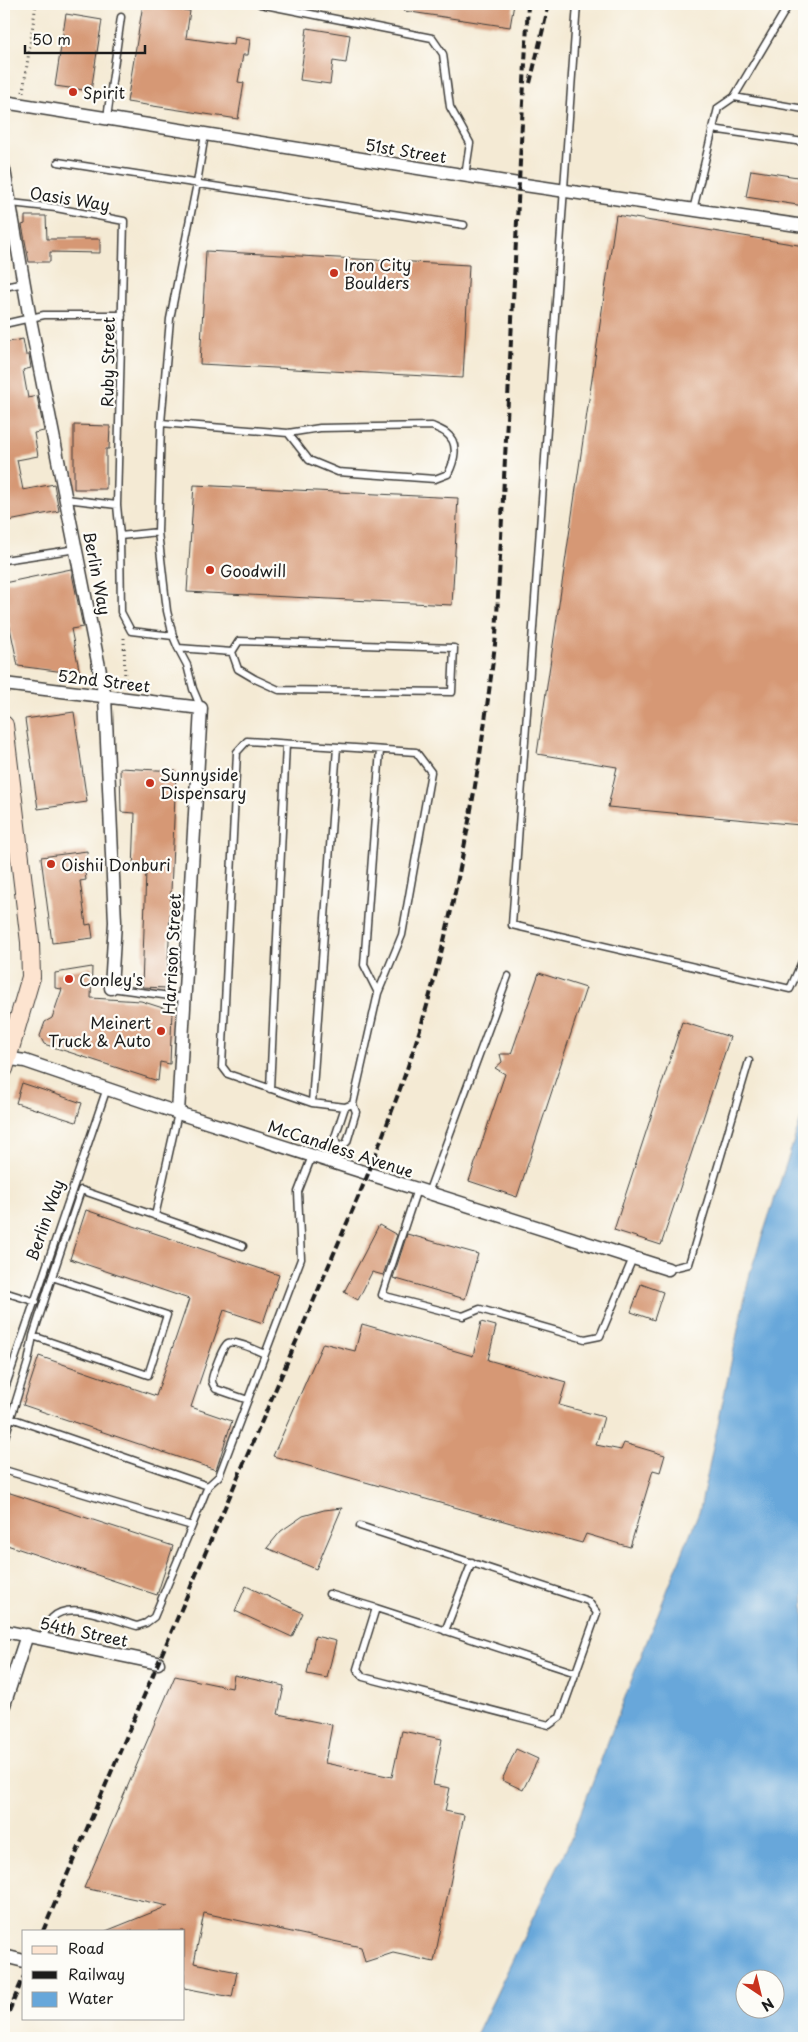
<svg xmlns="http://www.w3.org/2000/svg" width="808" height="2042" font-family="'Playpen Sans',sans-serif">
	<rect width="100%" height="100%" fill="#fdfcf7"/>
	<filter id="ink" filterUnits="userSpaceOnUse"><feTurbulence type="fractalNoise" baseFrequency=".02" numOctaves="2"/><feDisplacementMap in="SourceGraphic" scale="10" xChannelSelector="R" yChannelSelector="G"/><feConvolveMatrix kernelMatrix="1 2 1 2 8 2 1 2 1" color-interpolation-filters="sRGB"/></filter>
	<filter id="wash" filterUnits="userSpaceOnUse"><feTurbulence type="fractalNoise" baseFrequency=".0096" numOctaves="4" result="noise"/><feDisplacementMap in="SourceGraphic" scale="20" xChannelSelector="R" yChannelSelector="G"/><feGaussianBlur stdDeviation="1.12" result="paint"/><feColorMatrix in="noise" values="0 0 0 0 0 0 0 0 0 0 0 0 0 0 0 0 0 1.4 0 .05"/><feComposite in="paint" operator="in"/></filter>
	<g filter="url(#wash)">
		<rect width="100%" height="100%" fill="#f4ead4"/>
		<!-- water -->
		<path fill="#67a7da" stroke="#42627b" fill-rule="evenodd" d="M 804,1110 L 804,2038 L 475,2038 L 570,1841 L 635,1671 L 700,1509 L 750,1273 ZM 746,1980 L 776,1980 L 776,2010 L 746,2010 Z"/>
		<g id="blocks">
			<!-- building -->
			<path fill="#d69874" d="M 143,4 L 190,11 L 186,38 L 234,45 L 235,37 L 250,40 L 248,55 L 243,55 L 238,82 L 244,83 L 238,119 L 127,102 Z
				M 405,4 L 514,4 L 510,27 L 404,11 Z
				M 66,14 L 102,20 L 91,91 L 55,86 Z
				M 307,28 L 350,35 L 346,63 L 333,61 L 330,84 L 300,80 Z
				M 751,170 L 804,178 L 804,206 L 746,197 Z
				M 616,215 L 804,246 L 804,801 L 800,825 L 608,807 L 617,767 L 537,754 Z
				M 25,216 L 46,216 L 47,239 L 100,239 L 100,253 L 50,252 L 50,262 L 29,262 L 22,225 L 25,224 Z
				M 206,251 L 469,265 L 463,378 L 200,364 Z
				M 23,339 L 26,355 L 29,355 L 31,368 L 23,370 L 28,398 L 37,396 L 44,431 L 34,433 L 38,456 L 17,460 L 23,490 L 54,484 L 59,511 L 4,522 L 4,343 Z
				M 74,425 L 110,426 L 109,449 L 106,449 L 106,489 L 74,489 Z
				M 194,485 L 458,498 L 452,605 L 187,592 Z
				M 71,569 L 83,627 L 71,629 L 80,674 L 18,666 L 4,599 L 4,583 Z
				M 74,712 L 87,802 L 38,809 L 25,719 Z
				M 120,768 L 176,771 L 167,988 L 142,987 L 146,871 L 133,871 L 135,813 L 121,812 Z
				M 87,851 L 88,865 L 84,865 L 86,880 L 80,881 L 86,925 L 91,924 L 93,938 L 52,943 L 41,857 Z
				M 92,967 L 91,998 L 141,1001 L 172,1011 L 170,1064 L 160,1062 L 158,1081 L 44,1044 L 40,1036 L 45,1022 L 52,1018 L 62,989 L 55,988 L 55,973 Z
				M 539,973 L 586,988 L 517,1197 L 469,1181 L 505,1074 L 495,1068 L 502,1062 L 500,1054 L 511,1054 Z
				M 682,1022 L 730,1037 L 661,1245 L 614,1230 Z
				M 22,1083 L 82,1103 L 76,1122 L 16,1103 Z
				M 86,1210 L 279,1275 L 263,1323 L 224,1310 L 191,1407 L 232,1421 L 216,1470 L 23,1405 L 39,1356 L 156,1396 L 189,1299 L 70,1259 Z
				M 379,1225 L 397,1235 L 383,1275 L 372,1272 L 358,1300 L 344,1292 Z
				M 407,1234 L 478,1254 L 465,1299 L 393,1278 Z
				M 641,1284 L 663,1292 L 654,1320 L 631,1312 Z
				M 481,1322 L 496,1326 L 488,1360 L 566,1382 L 559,1405 L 604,1417 L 596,1445 L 621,1450 L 624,1443 L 665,1455 L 660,1472 L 653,1470 L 630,1547 L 586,1534 L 582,1543 L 273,1456 L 323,1343 L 355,1351 L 362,1324 L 473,1356 Z
				M 4,1491 L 173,1546 L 157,1595 L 4,1544 Z
				M 342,1508 L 316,1569 L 267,1548 L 281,1531 L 303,1516 L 324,1510 Z
				M 246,1586 L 303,1613 L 292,1637 L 235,1611 Z
				M 315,1636 L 336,1641 L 327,1678 L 307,1674 Z
				M 234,1675 L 284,1686 L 278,1714 L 332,1725 L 325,1763 L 392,1777 L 402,1731 L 442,1739 L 433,1785 L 450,1788 L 445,1811 L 464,1815 L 434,1962 L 393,1953 L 365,1962 L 361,1947 L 204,1913 L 194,1963 L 237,1972 L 232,1997 L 184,1988 L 184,1931 L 106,1931 L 168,1906 L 84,1888 L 175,1676 L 232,1688 Z
				M 516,1749 L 538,1759 L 523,1790 L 502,1780 Z"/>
		</g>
	</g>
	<g filter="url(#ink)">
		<use href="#blocks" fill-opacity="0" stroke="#3c3b38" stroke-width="1"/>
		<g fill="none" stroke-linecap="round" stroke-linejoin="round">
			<defs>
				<path id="service" d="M 260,4 L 432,38 L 443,54 L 450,107 L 470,143 L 465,176
					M 577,4 L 512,925 L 790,989 L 804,957
					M 734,97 L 804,109
					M 107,118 L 121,17
					M 712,129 L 804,142
					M 58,162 L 464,225
					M 11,203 L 56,208 L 124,221 L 117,505 L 120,536 L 158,532
					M 693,210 L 718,108 L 734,97 L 789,4
					M 4,287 L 25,283
					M 4,324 L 44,315 L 122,315
					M 161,423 L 288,433 L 320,428 L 432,426 C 436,428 442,430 446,433 C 460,443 454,462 448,474 L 435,479 L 338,472 L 309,460 L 288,433
					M 66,499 L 117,505
					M 120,536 L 121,612 L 131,631 L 173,636
					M 4,560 L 77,549
					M 239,641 L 454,648 L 452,692 L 279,690 L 255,679 L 238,669 L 232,652 Z
					M 178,648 L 232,652
					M 201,708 L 193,689 L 187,665 L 178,648 L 173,636 L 167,611 L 158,532 L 161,423 L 170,319 L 197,183 L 205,134
					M 111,988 L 185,998
					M 378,993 L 364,965 L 380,750
					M 270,1089 L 286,744
					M 312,1103 L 337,747
					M 345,1107 L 312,1103 L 228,1074 L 222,1066 L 237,752 L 247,741 L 416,752 L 431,772 L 402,935 L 378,993 L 353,1104
					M 333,1162 L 338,1148 L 335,1137 L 345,1107 L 353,1104 L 356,1112 L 347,1142 L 338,1148
					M 417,1189 L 382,1295 L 389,1297 L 463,1316 L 480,1309 L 585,1339 L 600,1336 L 633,1258
					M 428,1193 L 508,976
					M 155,1216 L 178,1113
					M 668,1269 L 689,1264 L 749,1061
					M 52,1277 L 167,1315 L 148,1375 L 33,1336 Z
					M 52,1277 L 81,1190 L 243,1246
					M 4,1292 L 36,1302
					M 4,1391 L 107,1088
					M 248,1400 L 216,1389 C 214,1386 211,1383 212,1379 C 213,1373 223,1345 228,1343 C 235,1340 258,1351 265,1354
					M 4,1440 L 28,1362 L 33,1336
					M 4,1470 L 192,1526 L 208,1486 L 11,1418
					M 208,1486 L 219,1476 L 301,1259 L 298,1192 L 312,1156
					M 329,1594 L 376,1608 L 357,1669 L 363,1677 L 549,1725 L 560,1717 L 597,1613 L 588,1601 L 360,1526
					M 376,1608 L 576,1673
					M 445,1631 L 472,1562
					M 43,1639 C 45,1632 47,1622 52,1618 C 70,1599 115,1620 137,1626 L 146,1623 L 154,1617 L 192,1526"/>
				<path id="minor" d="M 4,102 L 518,184 L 804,226
					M 4,170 L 30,319 L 105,697 L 115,922 L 111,988
					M 4,684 L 201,708 L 178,1113
					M 4,1058 L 25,1061 L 178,1113 L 668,1269
					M 4,1631 L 158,1663
					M 4,1705 L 27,1635
					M 4,1956 L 24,1961"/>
				<path id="secondary" d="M 4,725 L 30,942 L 31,977 L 4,1069"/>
			</defs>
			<!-- service casing -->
			<use href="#service" stroke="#3c3b38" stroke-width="9"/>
			<!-- minor casing -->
			<use href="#minor" stroke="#3c3b38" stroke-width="15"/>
			<!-- secondary casing -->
			<use href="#secondary" stroke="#3c3b38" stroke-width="20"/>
			<!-- path -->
			<path stroke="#3c3b38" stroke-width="3" stroke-dasharray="1 4" stroke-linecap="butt" d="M 23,92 L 36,4
				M 124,638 L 125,685"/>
			<!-- service -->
			<use href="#service" stroke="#fff" stroke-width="6"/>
			<!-- minor -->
			<use href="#minor" stroke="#fff" stroke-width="12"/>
			<!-- secondary -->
			<use href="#secondary" stroke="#fde4d0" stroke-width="18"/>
			<!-- rail -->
			<path stroke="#1c1c1c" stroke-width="4" stroke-dasharray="8 4" stroke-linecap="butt" d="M 530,83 L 549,4
				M 43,1931 L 368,1174 C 389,1119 410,1065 426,1009 C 461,887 481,761 496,636 L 528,4
				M 4,2023 L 24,1976"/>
		</g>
	</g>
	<!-- markers -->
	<g fill="#c8321e" stroke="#fdfcf7" stroke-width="2">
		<circle cx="73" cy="92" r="5"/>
		<circle cx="334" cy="273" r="5"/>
		<circle cx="210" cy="570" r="5"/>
		<circle cx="150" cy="783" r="5"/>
		<circle cx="51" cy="864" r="5"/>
		<circle cx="69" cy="979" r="5"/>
		<circle cx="161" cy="1031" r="5"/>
	</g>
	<g text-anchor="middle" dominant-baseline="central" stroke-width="4.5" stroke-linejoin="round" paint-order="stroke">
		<!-- poi labels -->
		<g font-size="16" fill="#1c1c1c" stroke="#fdfcf7" text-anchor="start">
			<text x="83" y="92">Spirit</text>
			<text x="344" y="264">Iron City<tspan x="344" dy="18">Boulders</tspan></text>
			<text x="220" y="570">Goodwill</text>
			<text x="160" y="774">Sunnyside<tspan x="160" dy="18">Dispensary</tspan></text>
			<text x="61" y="864">Oishii Donburi</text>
			<text x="79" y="979">Conley's</text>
			<text x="151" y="1022" text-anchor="end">Meinert<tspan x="151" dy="18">Truck &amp; Auto</tspan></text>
		</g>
		<!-- street labels -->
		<g font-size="16" fill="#1c1c1c" stroke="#fdfcf7">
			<text transform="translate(406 150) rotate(9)">51st Street</text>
			<text transform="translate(70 198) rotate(9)">Oasis Way</text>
			<text transform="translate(107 362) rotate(-89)">Ruby Street</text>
			<text transform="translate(98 573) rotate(79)">Berlin Way</text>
			<text transform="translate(104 680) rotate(7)">52nd Street</text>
			<text transform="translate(171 954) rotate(-87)">Harrison Street</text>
			<text transform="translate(341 1148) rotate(18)">McCandless Avenue</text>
			<text transform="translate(44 1220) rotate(-71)">Berlin Way</text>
			<text transform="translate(84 1631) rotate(12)">54th Street</text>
		</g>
	</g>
	<!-- margin -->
	<rect width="808" height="2042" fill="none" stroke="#fdfcf7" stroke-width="20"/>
	<!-- legend -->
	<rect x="22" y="1930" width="162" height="90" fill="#fdfcf7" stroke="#a3a29f"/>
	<rect x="32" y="1946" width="25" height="8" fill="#fde4d0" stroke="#a3a29f"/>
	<text x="68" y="1954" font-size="15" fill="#1c1c1c">Road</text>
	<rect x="32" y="1971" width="25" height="8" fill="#1c1c1c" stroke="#a3a29f"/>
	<text x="68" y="1980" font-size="15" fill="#1c1c1c">Railway</text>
	<rect x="32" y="1992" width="25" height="15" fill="#67a7da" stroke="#a3a29f"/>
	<text x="68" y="2004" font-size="15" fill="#1c1c1c">Water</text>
	<!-- north arrow -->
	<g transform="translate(760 1994) rotate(145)"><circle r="24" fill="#fdfcf7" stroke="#a3a29f"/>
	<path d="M0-4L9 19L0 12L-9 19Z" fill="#c8321e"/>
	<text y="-8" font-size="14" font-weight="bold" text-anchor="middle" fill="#1c1c1c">N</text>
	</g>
	<!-- scale -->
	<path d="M25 45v8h120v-8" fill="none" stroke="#1c1c1c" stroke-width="2.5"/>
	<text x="32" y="45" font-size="15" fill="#1c1c1c" stroke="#fdfcf7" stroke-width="4" paint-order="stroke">50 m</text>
</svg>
